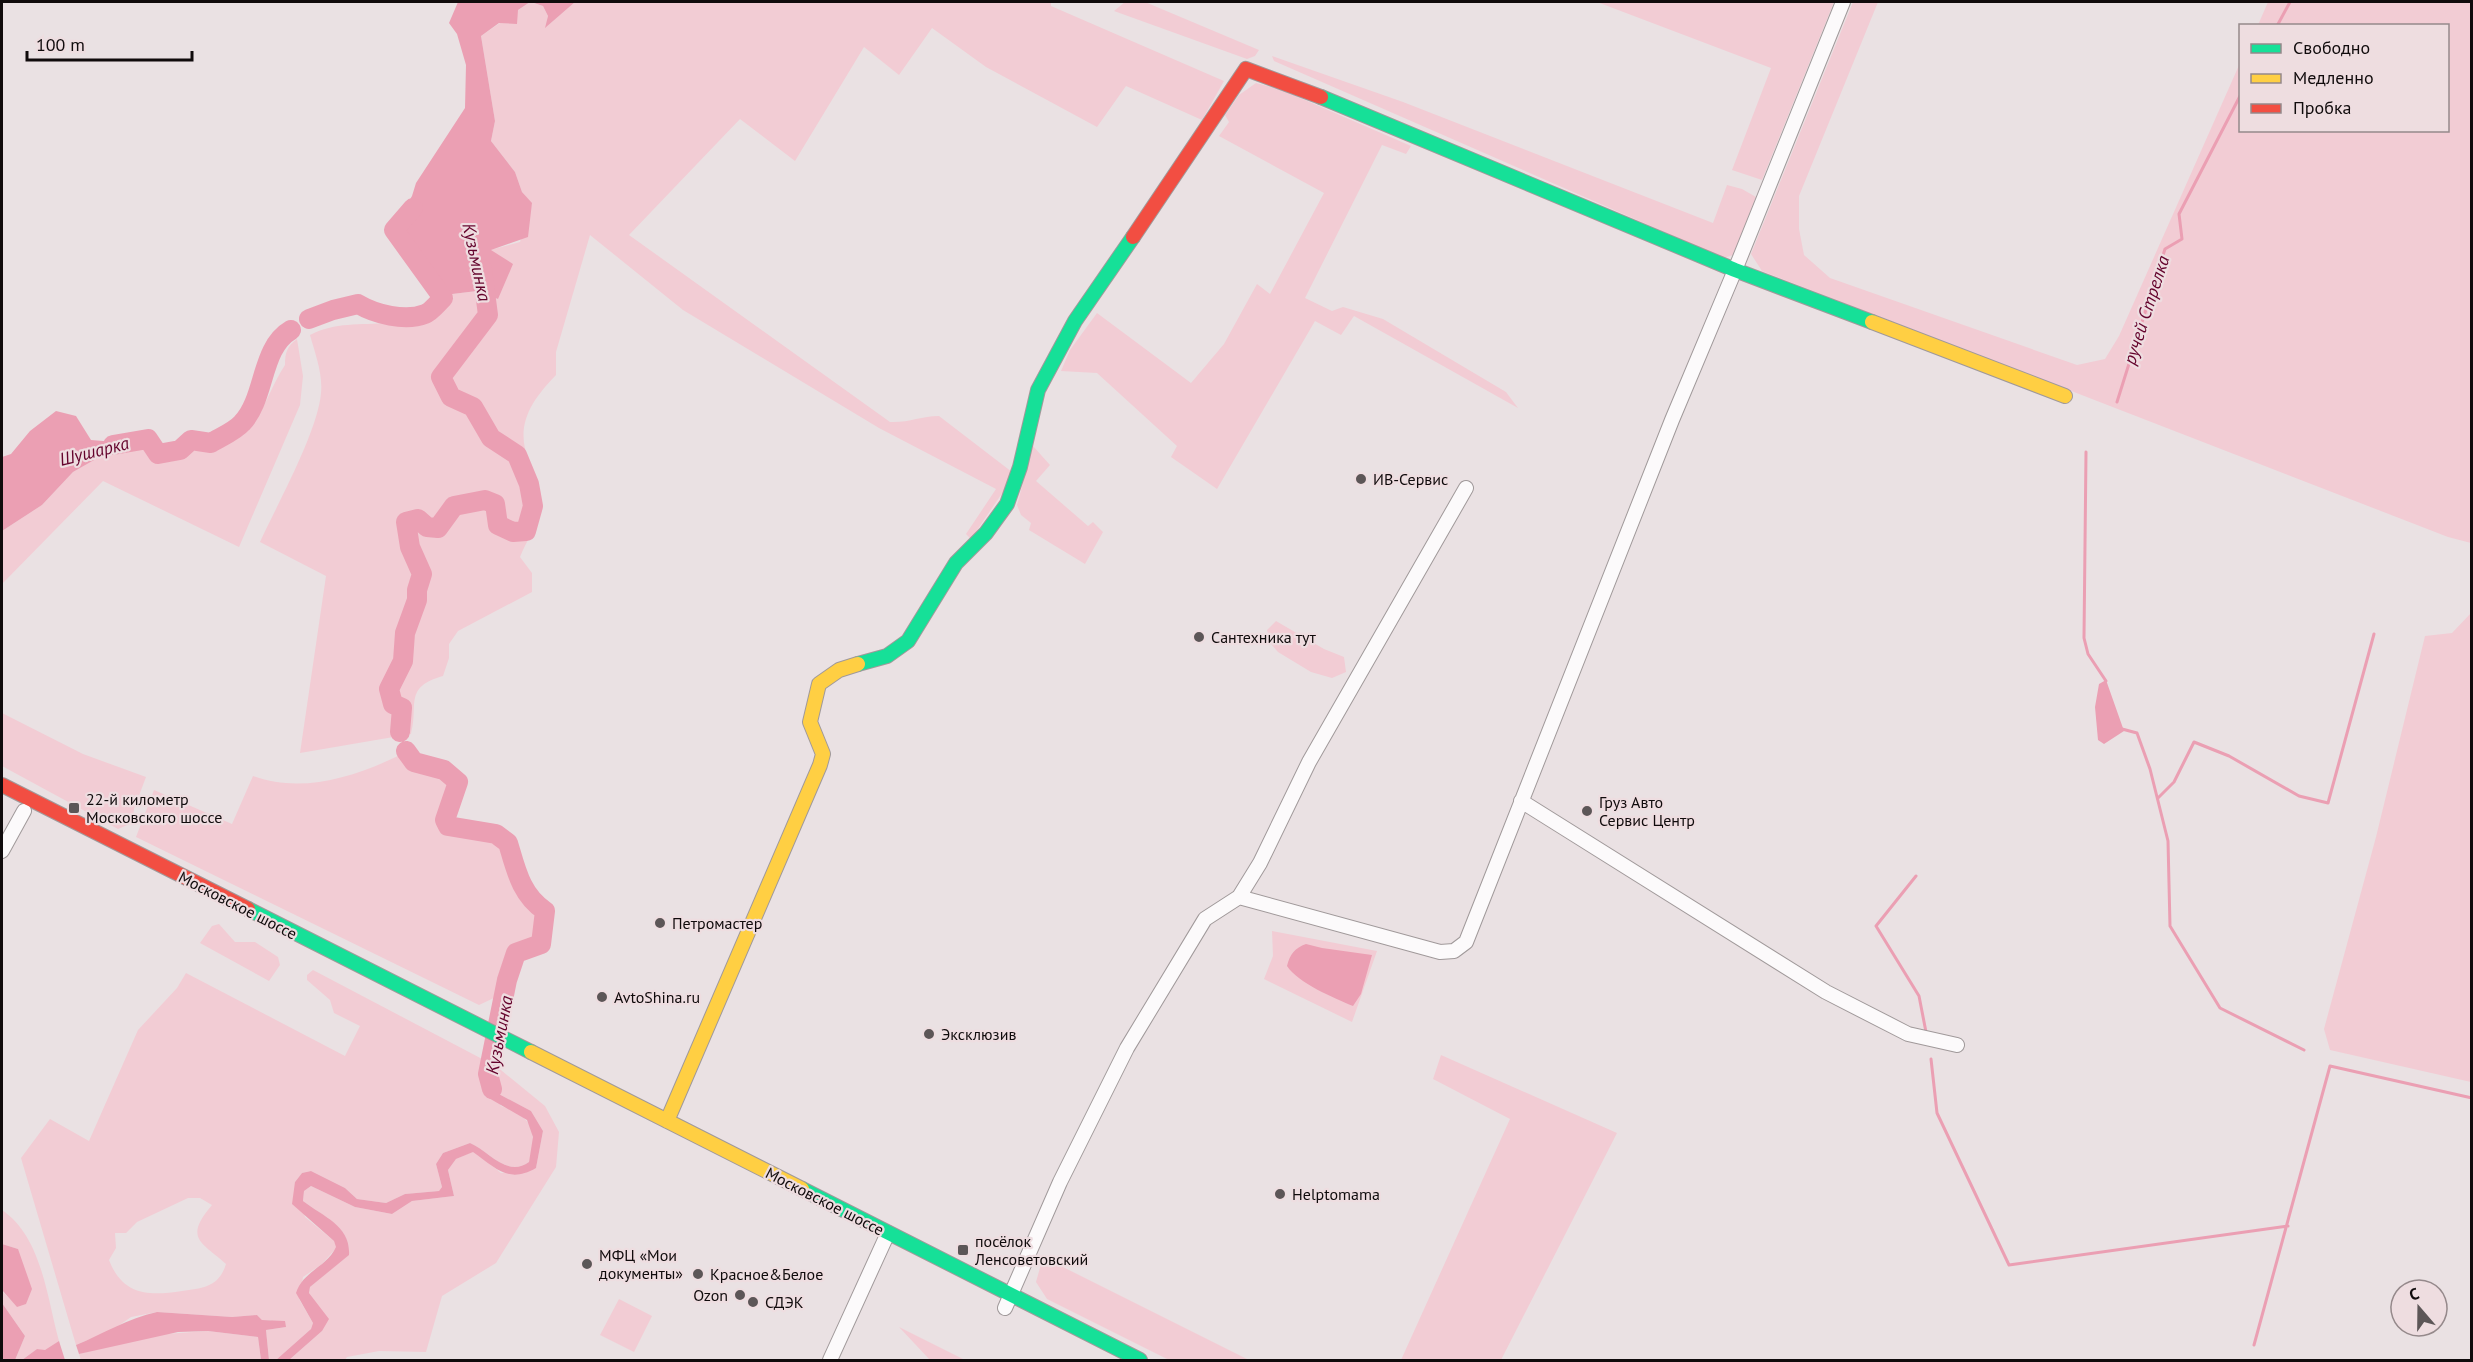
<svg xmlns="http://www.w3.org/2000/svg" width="2473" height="1362" font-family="'PT Sans',sans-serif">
	<rect width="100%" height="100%" fill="#eae1e3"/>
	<!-- green -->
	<path fill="#f2ccd4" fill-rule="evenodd" d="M 530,2 L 543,6 L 548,16 L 546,27 L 575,2 L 1051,2 L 1051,6 L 1224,81 L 1202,120 L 1126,86 L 1097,127 L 986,67 L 932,28 L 899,75 L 864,47 L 795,161 L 740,119 L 629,235 L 890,422 C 908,423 921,416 939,416 L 1012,472 L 1007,486 L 971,539 L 966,534 L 996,489 L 879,428 L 683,310 L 590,235 L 556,352 L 556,375 C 532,400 514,425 529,461 C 534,472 541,488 541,501 C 541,521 527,539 520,557 L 532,573 L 532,592 L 458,631 L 449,644 L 449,658 L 443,676 C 403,687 419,705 411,734 L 300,753 L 326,576 L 260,542 C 277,505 318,431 321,393 C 323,374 315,353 310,335 C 335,322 360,325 388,323 L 386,309 L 404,312 L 410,318 L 416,312 L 424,312 L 454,297 L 444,295 L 477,291 L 498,299 L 490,250 L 520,242 L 532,204 L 522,192 L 515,172 L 491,141 L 495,121 L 481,36 Z
		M 1125,2 L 1145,2 L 1259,50 L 1255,56 L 1247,59 L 1114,11 Z
		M 1597,2 L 1834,2 L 1762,180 L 1732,170 L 1771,68 Z
		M 1853,2 L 1878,2 L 1799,196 L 1799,229 L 1804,255 L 1830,278 L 2077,365 L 2105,359 L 2119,336 L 2240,63 L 2240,130 L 2448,130 L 2448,26 L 2258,25 L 2268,2 L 2471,2 L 2471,543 L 2448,537 L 1762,271 L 1751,254 Z
		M 1272,56 L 1403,102 L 1713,223 L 1727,185 L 1742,189 L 1756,197 L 1733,255 L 1724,258 L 1274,61 Z
		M 1256,83 L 1282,90 L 1411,146 L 1406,154 L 1382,145 L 1305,298 L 1332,311 L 1343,307 L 1383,319 L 1506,392 L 1518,408 L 1354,316 L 1341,335 L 1315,321 L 1217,489 L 1171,457 L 1177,446 L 1097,373 L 1061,371 L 1070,350 L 1097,313 L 1191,383 L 1224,344 L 1257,284 L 1270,294 L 1324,193 L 1219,136 L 1229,122 L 1225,115 L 1239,95 Z
		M 297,339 L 303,376 L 300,405 L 239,547 L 103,481 L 2,584 L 2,531 L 42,505 L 73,472 L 117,447 L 147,444 L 154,460 C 173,465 178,459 193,451 C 203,446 218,449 233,440 C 263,423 267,392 285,365 C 285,353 287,346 297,339 Z
		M 1033,446 L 1050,465 L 1036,481 L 1088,526 L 1093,522 L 1103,532 L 1085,564 L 1029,530 L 1031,523 L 1021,515 L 1017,505 Z
		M 2471,613 L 2471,1082 L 2330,1050 L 2324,1029 L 2376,837 L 2425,636 L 2452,633 Z
		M 1276,621 L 1324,649 L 1344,657 L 1346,672 L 1332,678 L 1311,672 L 1278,652 L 1271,644 L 1267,630 Z
		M 2,713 L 83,754 L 146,777 L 134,809 L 132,823 L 118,829 L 2,766 Z
		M 398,756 L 413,768 L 447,779 C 450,798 434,811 440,830 L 454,835 L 499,843 L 505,853 L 508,872 L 522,897 L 539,916 L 540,923 L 534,936 L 509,947 L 496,997 L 479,1005 L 136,837 L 154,790 L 232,824 L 253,776 C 301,794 354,777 398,756 Z
		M 219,924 L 235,942 L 255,942 L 278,957 L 280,965 L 269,981 L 200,943 L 212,926 Z
		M 1272,931 L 1377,951 L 1352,1022 L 1264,979 L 1273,956 Z
		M 313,970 L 486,1061 L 483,1074 L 501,1106 C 531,1116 539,1131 529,1162 C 507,1178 489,1151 470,1143 L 443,1153 L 436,1164 L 442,1187 L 439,1191 L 405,1194 L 386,1203 L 357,1199 L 345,1188 L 311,1171 L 302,1173 L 295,1182 L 305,1217 L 334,1241 L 337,1247 L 322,1264 L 303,1277 L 299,1299 L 313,1323 L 311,1329 L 276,1360 L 269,1360 L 266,1330 L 286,1327 L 270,1320 L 262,1320 L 257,1315 L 232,1317 L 157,1312 L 131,1317 L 114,1329 L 76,1345 L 21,1158 L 50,1119 L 89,1141 L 138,1030 L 177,988 L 186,973 L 345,1056 L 360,1026 L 334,1013 L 330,1000 L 307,980 L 307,975 ZM 188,1198 L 200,1198 L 212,1205 C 183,1239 202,1242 226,1264 C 219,1287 203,1288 182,1291 C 149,1296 123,1296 109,1260 L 116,1248 L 115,1233 L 126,1233 L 137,1222 Z
		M 1441,1055 L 1617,1133 L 1501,1360 L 1401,1360 L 1510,1119 L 1433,1079 Z
		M 496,1066 L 545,1106 L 559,1132 L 556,1167 L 496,1263 L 442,1296 L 426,1352 L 379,1351 L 347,1357 L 345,1360 L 289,1360 L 322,1331 L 315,1303 L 309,1293 L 310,1287 L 349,1254 C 350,1226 324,1217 303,1201 L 304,1191 L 311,1186 L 355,1207 L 392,1214 L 412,1201 L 454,1196 L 448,1170 L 456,1159 L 474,1151 L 501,1173 L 536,1168 L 543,1131 L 531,1111 L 497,1093 L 492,1076 Z
		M 2,1210 C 42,1237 47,1298 59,1341 L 45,1351 L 37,1349 L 22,1360 L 15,1360 L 25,1336 L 2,1303 L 2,1291 L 18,1307 L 18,1249 L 2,1244 Z
		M 1043,1257 L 1249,1360 L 1169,1360 L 1047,1299 L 1036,1282 Z
		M 619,1299 L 652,1316 L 634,1352 L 600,1335 Z
		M 899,1327 L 965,1360 L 930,1360 Z
		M 208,1331 L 258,1337 L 261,1360 L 81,1360 L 79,1354 L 151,1335 Z"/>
	<!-- water -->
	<path fill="#eb9fb3" d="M 458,2 L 530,2 L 518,10 L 517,24 L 499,23 L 481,36 L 495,121 L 491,141 L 515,172 L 522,192 L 532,203 L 528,237 L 491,250 L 513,264 L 498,299 L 477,291 L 444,295 L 394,227 L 412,196 L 416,183 L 465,108 L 466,65 L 457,34 L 449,23 Z
		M 531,2 L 575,2 L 545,28 L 548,16 L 543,6 Z
		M 56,411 L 76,416 L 91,440 L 115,442 L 138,437 L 140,443 L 117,447 L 73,472 L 42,505 L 2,531 L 2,457 L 11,454 L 30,431 Z
		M 2106,680 L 2124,731 L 2104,744 L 2098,740 L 2095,707 L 2099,684 Z
		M 1306,944 L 1322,948 L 1372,955 L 1361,994 L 1353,1006 C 1334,998 1298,983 1287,966 C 1290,954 1295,948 1306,944 Z
		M 486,1061 L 496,1066 L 492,1076 L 497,1093 L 531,1111 L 543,1131 L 536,1168 C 508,1184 496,1168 473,1152 L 456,1159 L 448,1170 L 454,1196 L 412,1201 L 392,1214 L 355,1207 L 311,1186 L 304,1191 L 303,1201 C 324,1217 351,1226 349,1255 L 310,1287 L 309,1293 L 329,1319 L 322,1331 L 289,1360 L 276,1360 L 311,1329 L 313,1323 L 296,1293 C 303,1271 327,1267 336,1247 L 334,1241 L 292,1204 L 295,1182 L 302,1173 L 311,1171 L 345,1188 L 357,1199 L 386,1203 L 405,1194 L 439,1191 L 442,1187 L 436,1164 L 443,1153 L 470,1143 C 489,1151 507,1178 529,1162 L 533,1137 L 527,1120 L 487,1097 L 483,1074 Z
		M 2,1244 L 18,1249 L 32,1289 L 26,1304 L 17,1307 L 2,1290 Z
		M 2,1303 L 25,1336 L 15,1360 L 2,1360 Z
		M 157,1312 L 232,1317 L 257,1315 L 262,1320 L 285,1321 L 286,1327 L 266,1330 L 269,1360 L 261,1360 L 258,1337 L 208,1331 L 178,1332 L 79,1354 L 76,1345 C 103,1334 128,1318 157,1312 Z
		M 59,1341 L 65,1360 L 22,1360 L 37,1349 L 45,1350 Z"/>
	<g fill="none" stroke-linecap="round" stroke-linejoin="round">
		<!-- stream -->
		<path stroke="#eb9fb3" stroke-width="3" d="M 2277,26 L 2290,2
			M 2117,402 L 2165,249 L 2182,239 L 2179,214 L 2240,96
			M 2086,452 L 2084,638 L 2088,654 L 2106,681
			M 2122,729 L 2137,733 L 2150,769 L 2168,841 L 2170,926 L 2220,1008 L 2304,1050
			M 2158,798 L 2174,782 L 2194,742 L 2229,756 L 2299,796 L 2328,803 L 2374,634
			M 1916,876 L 1876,926 L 1919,996 L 1926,1032
			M 1931,1059 L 1937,1113 L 2009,1265 L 2288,1226
			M 2254,1345 L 2330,1066 L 2472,1098"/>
		<!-- river -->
		<path stroke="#eb9fb3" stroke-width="20" d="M 309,319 L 333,310 L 358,304 C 375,314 405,322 425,314 C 431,312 438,303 443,298 L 394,230 L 413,208
			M 113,445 L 148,439 L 158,454 L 180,450 L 191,440 L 211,443 C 221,437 235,431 242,423 C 266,398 260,348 291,330
			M 400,732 L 402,708 L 393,704 L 389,689 L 403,661 L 405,633 L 417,600 L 417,590 L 422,574 L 410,547 L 406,522 L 418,519 L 427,527 L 438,528 L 454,506 L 485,500 L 495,504 L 498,525 L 513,532 L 526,531 L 533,506 L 529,484 L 517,455 L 491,438 L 473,407 L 451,397 L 441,377 L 488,315 L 482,269
			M 406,751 L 414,762 L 444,770 L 458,782 L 445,820 L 448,826 L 496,834 L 508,843 C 516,870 521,895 545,911 L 541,944 L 516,953 L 507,980 L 488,1074 L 492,1089"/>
		<defs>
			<path id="street" d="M 1521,801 L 1826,992 L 1908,1034 L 1957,1045
				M 2,851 L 24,811
				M 1239,897 L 1440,952 L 1454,951 L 1466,942 L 1672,420 L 1735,270 L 1843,2
				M 1005,1308 L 1060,1182 L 1127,1048 L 1205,919 L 1239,897 L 1260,863 L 1309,762 L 1466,488
				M 830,1360 L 888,1233"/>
			<path id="fast" d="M 1321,97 L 1735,270 L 1872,322
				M 858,664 L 887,656 L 908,641 L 956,563 L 986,533 L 1007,504 L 1020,467 L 1038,390 L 1075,321 L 1133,237
				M 248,909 L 531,1052
				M 802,1189 L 1140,1360"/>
			<path id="slow" d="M 1872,322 L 2065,396
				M 531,1052 L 802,1189
				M 667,1121 L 820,765 L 823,754 L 810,722 L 819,684 L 839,670 L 858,664"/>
			<path id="jam" d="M 1133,237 L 1246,69 L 1321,97
				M 2,785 L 248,909"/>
		</defs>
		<!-- street casing -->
		<use href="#street" stroke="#a0999a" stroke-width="16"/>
		<!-- fast casing -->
		<use href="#fast" stroke="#a0999a" stroke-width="16"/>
		<!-- slow casing -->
		<use href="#slow" stroke="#a0999a" stroke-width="16"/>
		<!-- jam casing -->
		<use href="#jam" stroke="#a0999a" stroke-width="16"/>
		<!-- street -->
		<use href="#street" stroke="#fcfafb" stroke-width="14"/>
		<!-- fast -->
		<use href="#fast" stroke="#16e098" stroke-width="14"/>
		<!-- slow -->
		<use href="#slow" stroke="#ffcf43" stroke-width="14"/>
		<!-- jam -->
		<use href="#jam" stroke="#f24e42" stroke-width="14"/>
	</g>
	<!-- markers -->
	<g fill="#5c5657" stroke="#eedde0" stroke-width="2">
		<circle cx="1361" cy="479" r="6"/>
		<circle cx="1199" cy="637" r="6"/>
		<rect x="68" y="802" width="12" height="12" rx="3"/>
		<circle cx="1587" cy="811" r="6"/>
		<circle cx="660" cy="923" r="6"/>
		<circle cx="602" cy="997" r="6"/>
		<circle cx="929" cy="1034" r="6"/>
		<circle cx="1280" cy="1194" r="6"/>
		<rect x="957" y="1244" width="12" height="12" rx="3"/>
		<circle cx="587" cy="1264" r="6"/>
		<circle cx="698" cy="1274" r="6"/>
		<circle cx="740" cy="1295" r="6"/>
		<circle cx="753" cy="1302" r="6"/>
	</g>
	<g text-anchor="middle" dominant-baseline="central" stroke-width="4.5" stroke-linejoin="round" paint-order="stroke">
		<!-- poi labels -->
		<g font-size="16" fill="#100b0c" stroke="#eedde0" text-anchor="start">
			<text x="1373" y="479">ИВ-Сервис</text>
			<text x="1211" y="637">Сантехника тут</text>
			<text x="86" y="799">22-й километр<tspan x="86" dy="18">Московского шоссе</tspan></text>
			<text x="1599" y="802">Груз Авто<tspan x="1599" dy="18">Сервис Центр</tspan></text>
			<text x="672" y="923">Петромастер</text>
			<text x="614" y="997">AvtoShina.ru</text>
			<text x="941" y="1034">Эксклюзив</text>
			<text x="1292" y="1194">Helptomama</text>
			<text x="975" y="1241">посёлок<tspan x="975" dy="18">Ленсоветовский</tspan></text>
			<text x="599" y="1255">МФЦ «Мои<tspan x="599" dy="18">документы»</tspan></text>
			<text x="710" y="1274">Красное&amp;Белое</text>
			<text x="728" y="1295" text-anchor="end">Ozon</text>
			<text x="765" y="1302">СДЭК</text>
		</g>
		<!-- street labels -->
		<g font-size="16" fill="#100b0c" stroke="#eedde0">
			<text transform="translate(238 905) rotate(27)">Московское шоссе</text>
			<text transform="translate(825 1201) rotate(27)">Московское шоссе</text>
		</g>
		<!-- water labels -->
		<g font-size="18" font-style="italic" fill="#64032c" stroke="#eedde0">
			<text transform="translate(477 262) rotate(78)">Кузьминка</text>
			<text transform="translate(2146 310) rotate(-72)">ручей Стрелка</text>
			<text transform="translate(94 451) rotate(-14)">Шушарка</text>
			<text transform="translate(499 1035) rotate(-79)">Кузьминка</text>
		</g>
	</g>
	<!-- border -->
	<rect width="2473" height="1362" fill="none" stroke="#100b0c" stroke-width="6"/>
	<!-- legend -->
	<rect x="2239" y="24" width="210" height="108" fill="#eedde0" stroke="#95898b" stroke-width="1.5"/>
	<rect x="2251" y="44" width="30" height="9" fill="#16e098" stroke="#95898b" stroke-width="1.5"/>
	<text x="2293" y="54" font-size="18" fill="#100b0c">Свободно</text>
	<rect x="2251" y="74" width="30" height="9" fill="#ffcf43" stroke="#95898b" stroke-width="1.5"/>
	<text x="2293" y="84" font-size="18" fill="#100b0c">Медленно</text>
	<rect x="2251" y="104" width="30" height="9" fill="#f24e42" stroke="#95898b" stroke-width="1.5"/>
	<text x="2293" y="114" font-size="18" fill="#100b0c">Пробка</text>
	<!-- north arrow -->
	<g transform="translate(2419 1308) rotate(340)"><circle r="28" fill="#eedde0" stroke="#95898b" stroke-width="1.5"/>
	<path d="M0-4.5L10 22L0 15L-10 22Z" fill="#5c5657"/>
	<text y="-9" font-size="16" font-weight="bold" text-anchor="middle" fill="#100b0c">С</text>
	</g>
	<!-- scale -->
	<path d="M27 51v9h165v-9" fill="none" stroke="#100b0c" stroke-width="3"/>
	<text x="36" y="51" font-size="18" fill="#100b0c" stroke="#eedde0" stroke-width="4.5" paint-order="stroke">100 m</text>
</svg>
